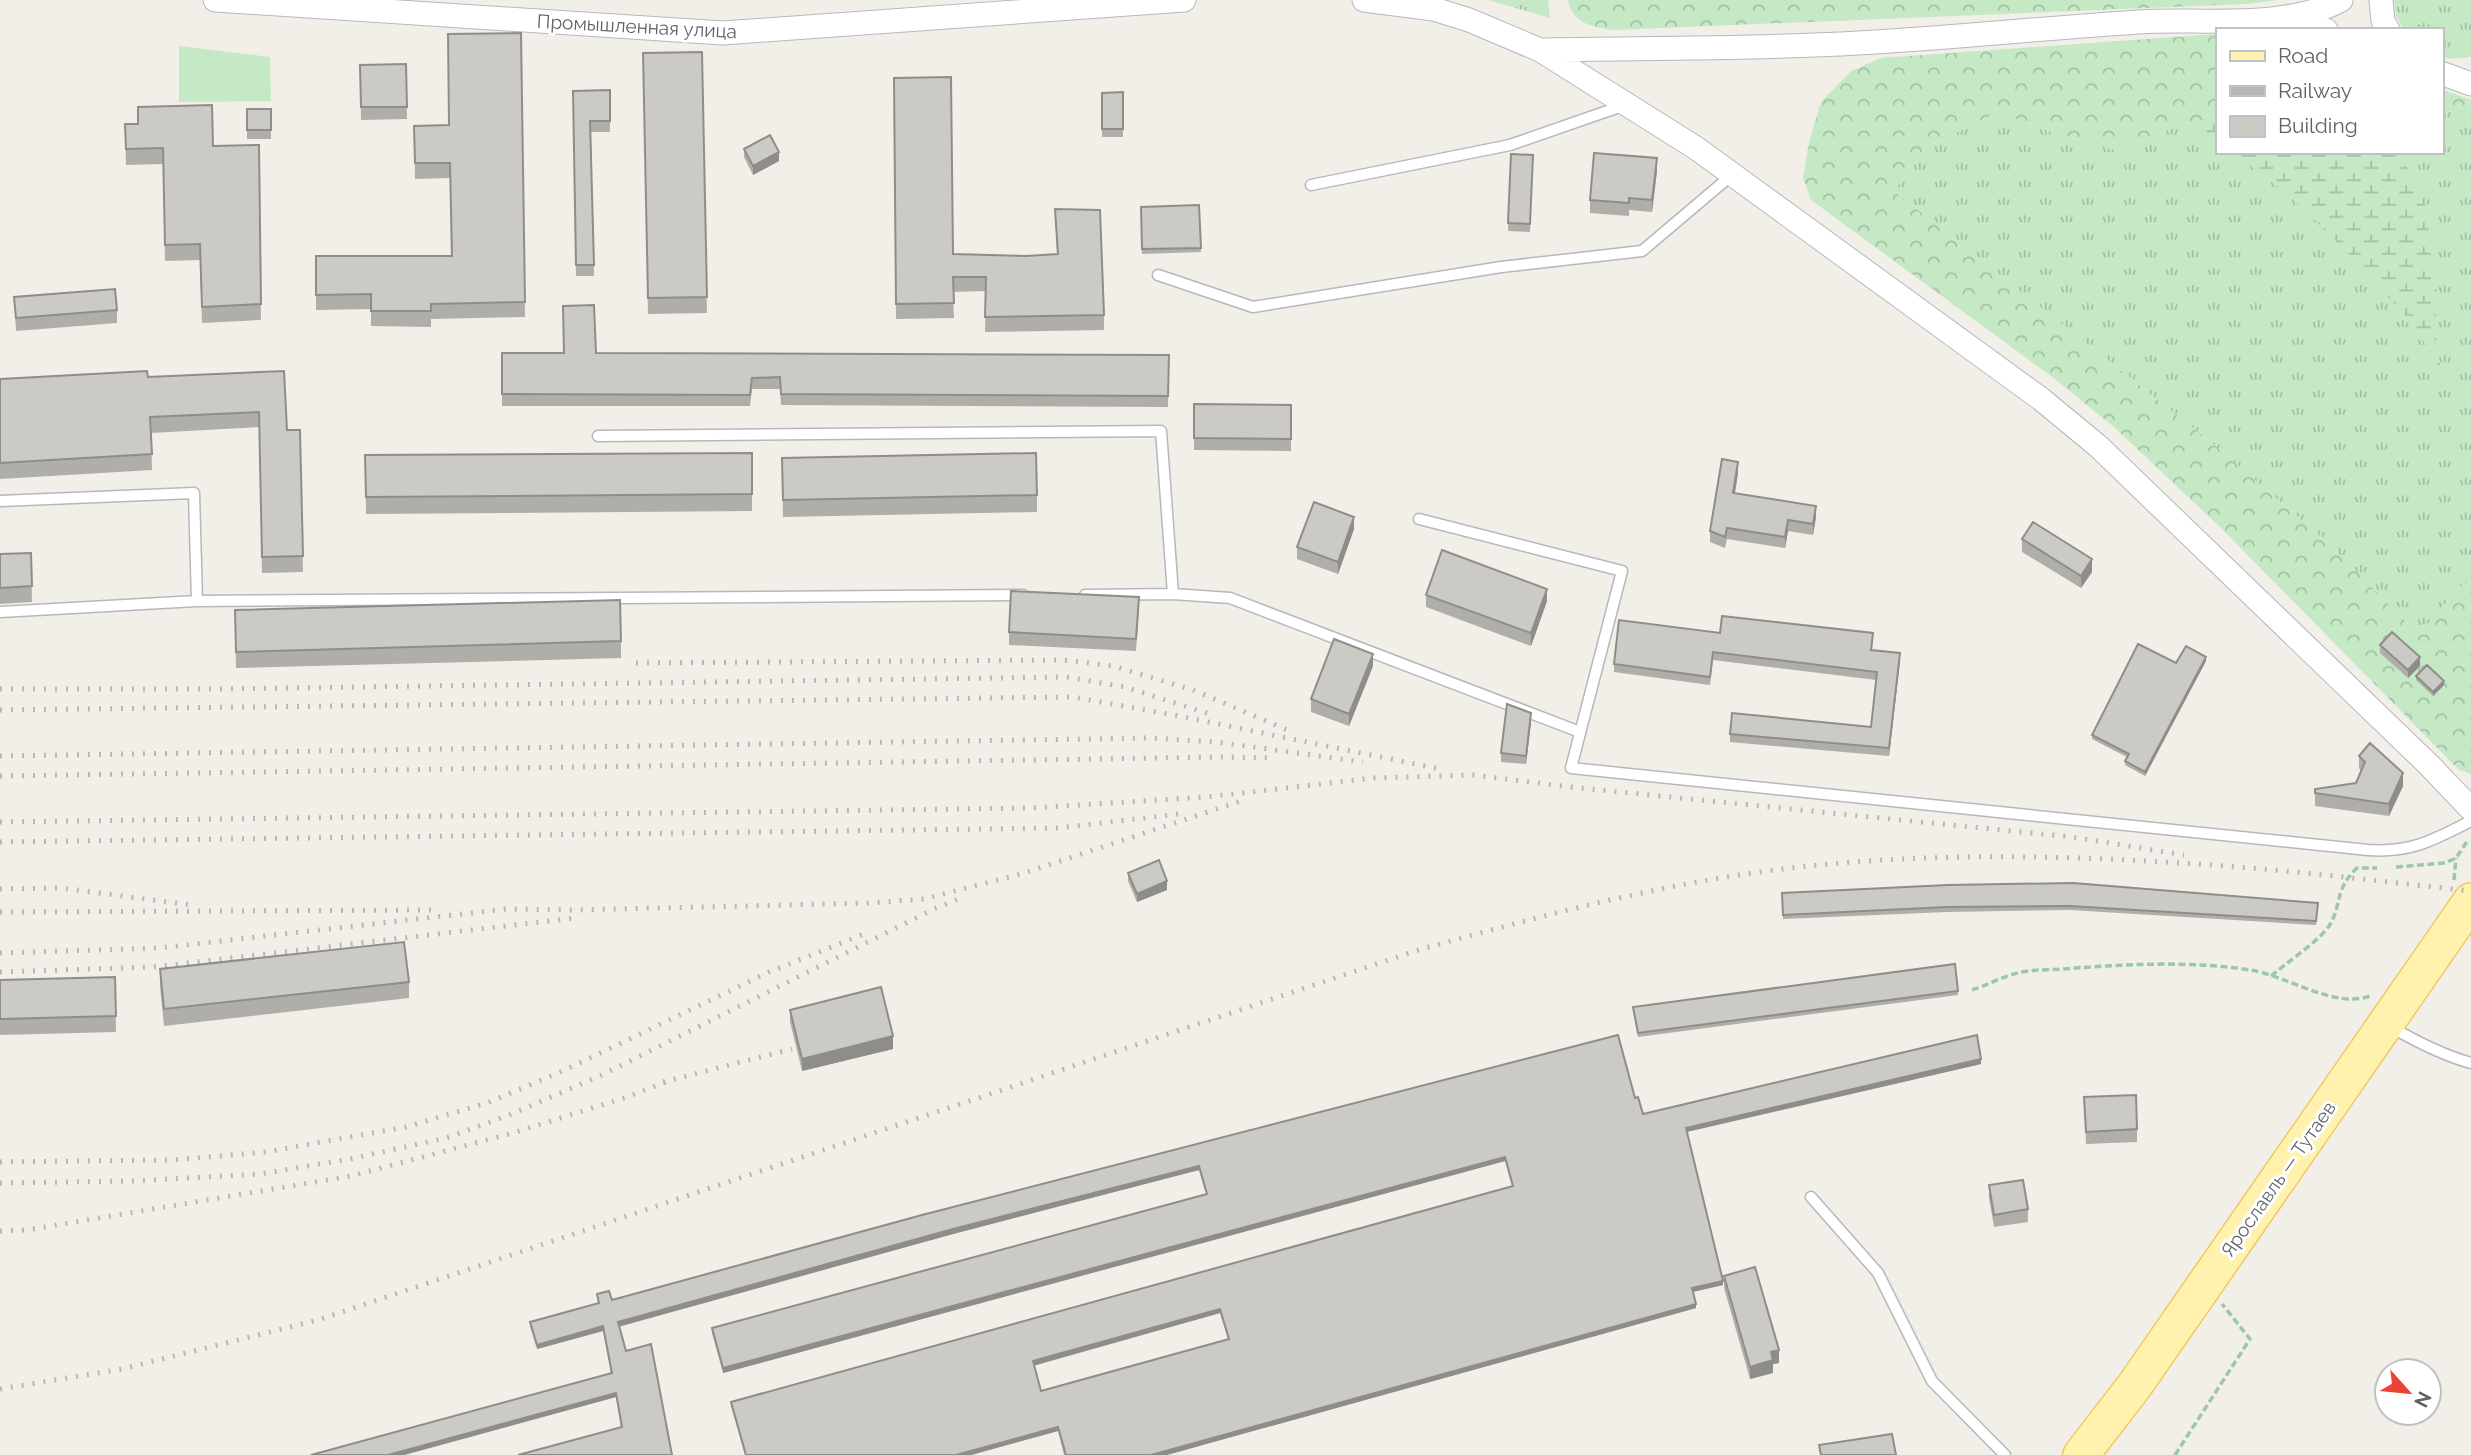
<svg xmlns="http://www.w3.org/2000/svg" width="2471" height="1455" font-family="Raleway,sans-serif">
	<defs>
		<pattern id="grass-tufts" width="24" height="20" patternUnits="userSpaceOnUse" patternTransform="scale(1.75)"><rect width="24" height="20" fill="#c5e8c5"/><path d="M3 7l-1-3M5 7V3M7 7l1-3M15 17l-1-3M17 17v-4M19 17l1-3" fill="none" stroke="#a3c0a4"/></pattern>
		<pattern id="forest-crowns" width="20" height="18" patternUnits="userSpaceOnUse" patternTransform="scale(1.75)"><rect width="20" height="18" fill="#c5e8c5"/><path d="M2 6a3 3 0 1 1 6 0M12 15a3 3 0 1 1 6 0" fill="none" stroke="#a3c0a4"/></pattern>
		<pattern id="wetland-marsh" width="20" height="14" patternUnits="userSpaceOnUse" patternTransform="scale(1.75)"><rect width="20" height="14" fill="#c5e8c5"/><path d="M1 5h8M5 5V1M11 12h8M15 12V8" fill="none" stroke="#a3c0a4"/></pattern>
	</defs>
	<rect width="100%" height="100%" fill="#f1efe8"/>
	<!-- grass -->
	<path fill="url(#grass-tufts)" d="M 1488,0 L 1548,0 L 1550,18 Z
		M 2394,0 L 2471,0 L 2471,57 L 2451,59 L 2441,57 L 2441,30 L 2404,30 L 2396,16 Z
		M 2471,101 L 2471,581 L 2454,590 L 2433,622 L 2412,628 L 2328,543 L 2212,443 L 1894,191 L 1925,148 L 1998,112 L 2054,133 L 2115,150 L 2184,124 L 2217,115 L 2217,152 L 2441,152 L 2441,114 L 2457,110 Z"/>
	<!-- forest -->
	<path fill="url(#forest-crowns)" d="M 1568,0 L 2278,0 L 2246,4 L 1612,30 C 1592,27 1572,23 1568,0 Z
		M 2217,34 L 2217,115 L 2184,124 L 2115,150 L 2054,133 L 1998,112 L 1925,148 L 1894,191 L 2212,443 L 2328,543 L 2412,628 L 2433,622 L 2454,590 L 2471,581 L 2471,774 L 2459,770 L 2221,528 L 2115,428 L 2055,379 L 1811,200 L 1803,178 L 1809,142 L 1821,102 L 1851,71 L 1881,58 Z
		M 2441,89 L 2471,100 L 2471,101 L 2457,110 L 2441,114 Z"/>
	<!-- wetland -->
	<path fill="url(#wetland-marsh)" d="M 2217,115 L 2217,141 L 2184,124 Z
		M 2233,152 L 2396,152 L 2399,155 L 2424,196 L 2437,294 L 2435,329 L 2441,370 L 2413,324 L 2349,254 L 2293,199 Z"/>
	<!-- green -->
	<path fill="#c5e8c5" d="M 179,46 L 270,57 L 271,101 L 179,102 Z"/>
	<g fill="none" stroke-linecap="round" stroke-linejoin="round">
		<defs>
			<path id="service" d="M 1311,185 L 1510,145 L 1625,105
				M 1158,275 L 1253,307 L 1501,267 L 1642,251 L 1733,174
				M 598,436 L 1161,431 L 1173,594 L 1230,598 L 1580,732
				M 0,501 L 194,493 L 197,601 L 1023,595
				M 1419,519 L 1622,571 L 1571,768 L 2368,850 C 2412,853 2433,840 2471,821
				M 1085,595 L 1173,594
				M 0,612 L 197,601
				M 2391,1027 C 2417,1042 2442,1055 2471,1063
				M 1811,1197 L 1878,1273 L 1932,1381 L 2005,1455"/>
			<path id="minor" d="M 215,0 L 723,33 L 1184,0
				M 1364,0 L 1434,9 L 1469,20 L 1540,50 L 1696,148 L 2041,399 L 2098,446 L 2429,765 L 2471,809
				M 2381,0 L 2383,21 L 2388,30
				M 2286,21 L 2326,30
				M 1540,50 C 1646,48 1753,49 1858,43 C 1951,38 2045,28 2138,22 C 2200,18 2287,30 2341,0
				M 2441,73 L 2471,84"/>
			<path id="primary" d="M 2081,1455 L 2135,1385 L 2471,901"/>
		</defs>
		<!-- service casing -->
		<use href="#service" stroke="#b5b8bc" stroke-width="13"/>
		<!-- minor casing -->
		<use href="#minor" stroke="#b5b8bc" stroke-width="25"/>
		<!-- primary casing -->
		<use href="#primary" stroke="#f2c960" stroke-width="38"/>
		<!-- path -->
		<path stroke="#9cc7a9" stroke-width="3.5" stroke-dasharray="7 3.5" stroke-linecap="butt" d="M 2396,867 L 2445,863 L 2456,858 L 2468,840
			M 2454,880 L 2456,858
			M 2271,976 C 2286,963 2319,941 2329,926 C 2343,904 2333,891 2357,868 L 2377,868
			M 1972,990 C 1988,985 2005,975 2022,972 C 2039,969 2057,970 2075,968 C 2132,964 2193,961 2250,970 C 2286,975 2337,1011 2372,995
			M 2175,1455 L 2250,1339 L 2222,1304"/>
		<!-- service -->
		<use href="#service" stroke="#fff" stroke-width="10"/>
		<!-- minor -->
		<use href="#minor" stroke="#fff" stroke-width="23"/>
		<!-- primary -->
		<use href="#primary" stroke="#fff2af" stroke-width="35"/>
		<!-- rail -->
		<path stroke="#b6b7b8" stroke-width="5" stroke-dasharray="2 9" stroke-linecap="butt" d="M 636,663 L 1063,660 L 1113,666 L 1193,690 L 1292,732
			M 0,689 L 215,689 L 1066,677 L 1125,687 L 1210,714
			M 0,710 L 1073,697 L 1174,715 L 1445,770
			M 0,756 L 1150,738 L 1216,742 L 1363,762
			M 0,776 L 1222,757 L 1274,758
			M 0,822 L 1031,808 L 1206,797 L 1374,778 L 1473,775 L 1570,787 L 2072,837 L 2184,855
			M 0,842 L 1058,828 L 1179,814
			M 0,889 L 61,888 L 191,905
			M 0,912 L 434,910
			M 0,953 L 159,948 L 506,909 L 576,910 L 868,903 L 924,899 L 1021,874 L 1247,799
			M 0,972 L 153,967 L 575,918
			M 663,1082 L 792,1049
			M 0,1162 L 172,1160 L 266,1152 L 406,1127 L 487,1103 L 565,1070 L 769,972 L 864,934
			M 0,1183 L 133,1181 L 260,1174 L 350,1159 L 446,1138 L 507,1116 L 602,1075 L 936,908 L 964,897
			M 0,1231 L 27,1230 L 351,1176 L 513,1133 L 627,1097 L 671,1080
			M 0,1389 L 122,1369 L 318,1320 L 1415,951 C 1522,921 1629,892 1739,875 C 1915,848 2097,855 2274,870 C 2340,876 2405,884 2471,891"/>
	</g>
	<!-- wall -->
	<path fill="#afaea9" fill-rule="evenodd" d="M 521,33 L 525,317 L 431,319 L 431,327 L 371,326 L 371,309 L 316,310 L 316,256 L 451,256 L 450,178 L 415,179 L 414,126 L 449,125 Z
		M 702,52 L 707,313 L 648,314 L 643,53 Z
		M 406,64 L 407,119 L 361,120 L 360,65 Z
		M 894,78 L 953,254 L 1026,256 L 1057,254 L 1055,209 L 1104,315 L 1104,330 L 985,332 L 986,291 L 953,292 L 954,318 L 896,319 Z
		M 610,90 L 610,132 L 591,132 L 594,276 L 576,276 L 573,91 Z
		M 1123,92 L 1123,137 L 1102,137 L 1102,93 Z
		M 247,109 L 271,109 L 271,139 L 247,139 Z
		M 125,124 L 213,146 L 259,145 L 261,320 L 202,323 L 200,260 L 165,261 L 163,164 L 126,165 Z
		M 744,149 L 779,161 L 753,175 L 744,157 Z
		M 1511,154 L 1533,155 L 1530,232 L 1508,231 Z
		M 1657,171 L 1652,212 L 1629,210 L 1629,216 L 1590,213 L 1590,200 Z
		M 1199,205 L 1201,252 L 1142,254 L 1141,207 Z
		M 14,297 L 117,310 L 117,323 L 16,331 Z
		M 502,353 L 1169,355 L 1168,407 L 781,405 L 780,389 L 752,389 L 750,406 L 502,406 Z
		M 284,371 L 287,430 L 300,430 L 303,572 L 262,573 L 259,427 L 151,433 L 152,470 L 0,479 L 0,379 L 148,377 Z
		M 1194,404 L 1291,405 L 1291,451 L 1194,450 Z
		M 752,453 L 752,511 L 366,514 L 365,455 Z
		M 782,458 L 1037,495 L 1037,512 L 783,517 Z
		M 1738,473 L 1735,493 L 1816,517 L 1813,535 L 1788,531 L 1785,548 L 1727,539 L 1725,548 L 1710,542 L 1710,531 Z
		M 1354,529 L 1338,574 L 1297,559 L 1297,547 Z
		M 2022,539 L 2092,572 L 2081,588 L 2022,552 Z
		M 31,553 L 32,602 L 0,604 L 0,554 Z
		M 1426,595 L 1547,601 L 1531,646 L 1426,607 Z
		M 235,610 L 621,641 L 621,658 L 236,668 Z
		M 1139,610 L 1136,651 L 1009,645 L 1009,632 Z
		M 1720,633 L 1873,641 L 1872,650 L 1900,661 L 1889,756 L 1730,742 L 1730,734 L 1871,727 L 1876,680 L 1713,660 L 1710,685 L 1614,672 L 1614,664 Z
		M 2380,645 L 2420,666 L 2408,678 L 2380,653 Z
		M 2206,661 L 2145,776 L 2125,765 L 2125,761 L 2127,757 L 2092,739 L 2092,735 Z
		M 1373,666 L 1349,726 L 1311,712 L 1311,699 Z
		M 2416,676 L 2444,685 L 2433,696 L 2416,680 Z
		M 1531,722 L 1526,764 L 1501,762 L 1501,753 Z
		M 2359,756 L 2403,786 L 2389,816 L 2315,806 L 2315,789 L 2356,783 L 2361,771 L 2359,768 Z
		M 1128,873 L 1167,890 L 1137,902 L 1128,881 Z
		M 1782,893 L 2318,903 L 2316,925 L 2070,910 L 1947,912 L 1783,919 Z
		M 160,969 L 409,982 L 409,998 L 164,1026 L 160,986 Z
		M 115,977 L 116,1032 L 0,1035 L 0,980 Z
		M 1958,991 L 1958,995 L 1638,1037 L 1633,1011 L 1633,1007 Z
		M 790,1010 L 893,1049 L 802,1071 L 790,1022 Z
		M 1618,1035 L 1635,1098 L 1643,1114 L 1981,1064 L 1687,1132 L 1723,1285 L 1693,1292 L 1696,1308 L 1166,1455 L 1064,1455 L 1058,1431 L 971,1455 L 745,1455 L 731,1406 L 731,1402 L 1512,1186 L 1505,1161 L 723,1373 L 712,1333 L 712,1328 L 1206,1194 L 1199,1170 L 953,1234 L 619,1326 L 626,1351 L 651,1344 L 621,1427 L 616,1397 L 404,1455 L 311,1455 L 611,1374 L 603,1331 L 537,1349 L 530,1326 L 530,1322 L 598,1303 L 597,1294 L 612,1300 ZM 1220,1313 L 1228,1339 L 1041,1391 L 1034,1365 Z
		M 2084,1097 L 2137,1129 L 2137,1142 L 2086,1144 Z
		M 1989,1185 L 2028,1209 L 2028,1222 L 1994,1227 L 1989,1198 Z
		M 1724,1276 L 1779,1363 L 1773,1364 L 1773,1373 L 1750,1379 L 1724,1288 Z"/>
	<!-- shaded-wall -->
	<path fill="#8f8d8a" d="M 779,152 L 779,161 L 753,175 L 753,166 Z
		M 1657,158 L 1657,171 L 1652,212 L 1652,200 Z
		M 1738,462 L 1738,473 L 1733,504 L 1733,493 Z
		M 1816,506 L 1816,517 L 1813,535 L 1813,524 Z
		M 1354,517 L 1354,529 L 1338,574 L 1338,562 Z
		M 1788,520 L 1788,531 L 1785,548 L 1785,537 Z
		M 2092,559 L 2092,572 L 2081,588 L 2081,576 Z
		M 1547,589 L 1547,601 L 1531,646 L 1531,633 Z
		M 1900,653 L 1900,661 L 1889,756 L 1889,748 Z
		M 1373,654 L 1373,666 L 1349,726 L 1349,714 Z
		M 2206,657 L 2206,661 L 2145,776 L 2145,772 Z
		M 2420,657 L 2420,666 L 2408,678 L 2408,670 Z
		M 2444,681 L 2444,685 L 2433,696 L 2433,692 Z
		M 1531,713 L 1531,722 L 1526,764 L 1526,756 Z
		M 2403,773 L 2403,786 L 2389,816 L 2389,804 Z
		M 1167,881 L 1167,890 L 1137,902 L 1137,894 Z
		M 893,1036 L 893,1049 L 802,1071 L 802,1059 Z
		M 1981,1059 L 1981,1064 L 1686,1132 L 1686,1128 Z
		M 1505,1157 L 1505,1161 L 723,1373 L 723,1368 Z
		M 1199,1166 L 1199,1170 L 953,1234 L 618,1327 L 618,1322 L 953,1229 Z
		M 1723,1281 L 1723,1285 L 1692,1292 L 1692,1288 Z
		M 1696,1304 L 1696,1308 L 1167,1455 L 1151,1455 Z
		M 1220,1309 L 1220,1313 L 1033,1366 L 1033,1361 Z
		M 603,1326 L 603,1331 L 537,1349 L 537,1345 Z
		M 1779,1350 L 1779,1363 L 1773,1364 L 1773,1373 L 1750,1379 L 1750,1367 L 1771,1352 Z
		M 616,1393 L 616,1397 L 404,1455 L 388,1455 Z
		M 1058,1427 L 1058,1431 L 971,1455 L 956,1455 Z"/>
	<!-- building -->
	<path fill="#cccac5" stroke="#8f8d8a" stroke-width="2" fill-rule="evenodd" d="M 521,33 L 525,302 L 431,304 L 431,311 L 371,311 L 371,294 L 316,295 L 316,256 L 452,256 L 450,163 L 415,163 L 414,126 L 449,125 L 448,34 Z
		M 702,52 L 707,297 L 648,298 L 643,53 Z
		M 406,64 L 407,107 L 361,107 L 360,65 Z
		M 951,77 L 953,254 L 1026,256 L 1058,254 L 1055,209 L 1100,210 L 1104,315 L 985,317 L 986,277 L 953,277 L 954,303 L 896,304 L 894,78 Z
		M 610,90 L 610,121 L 590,121 L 594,265 L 576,265 L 573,91 Z
		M 1123,92 L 1123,129 L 1102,129 L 1102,93 Z
		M 212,105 L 213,146 L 259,145 L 261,304 L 202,307 L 200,244 L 165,245 L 163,148 L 126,149 L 125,124 L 138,124 L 138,107 Z
		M 247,109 L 271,109 L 271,130 L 247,130 Z
		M 770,135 L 779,152 L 753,166 L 744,149 Z
		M 1594,153 L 1657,158 L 1652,200 L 1629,198 L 1629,203 L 1590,200 Z
		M 1511,154 L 1533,155 L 1530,224 L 1508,223 Z
		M 1199,205 L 1201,248 L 1142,249 L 1141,207 Z
		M 115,289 L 117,310 L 16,318 L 14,297 Z
		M 594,305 L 596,353 L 1169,355 L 1168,396 L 781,394 L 780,377 L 752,378 L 750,395 L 502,394 L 502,353 L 564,353 L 563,306 Z
		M 147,371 L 148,377 L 284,371 L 287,430 L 300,430 L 303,556 L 262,557 L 259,412 L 150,417 L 152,454 L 0,463 L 0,379 Z
		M 1194,404 L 1291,405 L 1291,439 L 1194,438 Z
		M 752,453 L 752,494 L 366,497 L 365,455 Z
		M 1036,453 L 1037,495 L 783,500 L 782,458 Z
		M 1722,459 L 1738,462 L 1733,493 L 1816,506 L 1813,524 L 1788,520 L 1785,537 L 1727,528 L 1725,537 L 1710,531 Z
		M 1314,502 L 1354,517 L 1338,562 L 1297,547 Z
		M 2033,522 L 2092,559 L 2081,576 L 2022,539 Z
		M 1442,550 L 1547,589 L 1531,633 L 1426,595 Z
		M 31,553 L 32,586 L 0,588 L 0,554 Z
		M 1011,591 L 1139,597 L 1136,639 L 1009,632 Z
		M 620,600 L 621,641 L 236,652 L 235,610 Z
		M 1722,616 L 1873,633 L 1871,650 L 1900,653 L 1889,748 L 1730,734 L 1732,713 L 1871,727 L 1877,672 L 1713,652 L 1710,677 L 1614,664 L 1619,620 L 1720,633 Z
		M 2392,632 L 2420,657 L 2408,670 L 2380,645 Z
		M 1334,639 L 1373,654 L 1349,714 L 1311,699 Z
		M 2138,644 L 2176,663 L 2186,646 L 2206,657 L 2145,772 L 2125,761 L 2129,754 L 2092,735 Z
		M 2427,665 L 2444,681 L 2433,692 L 2416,676 Z
		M 1507,704 L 1531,713 L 1526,756 L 1501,753 Z
		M 2370,743 L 2403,773 L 2389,804 L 2315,793 L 2315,789 L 2356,783 L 2365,762 L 2359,756 Z
		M 1159,860 L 1167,881 L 1137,894 L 1128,873 Z
		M 2073,883 L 2318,903 L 2316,921 L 2070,906 L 1947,907 L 1783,915 L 1782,893 L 1948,885 Z
		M 404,942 L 409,982 L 164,1009 L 160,969 Z
		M 1955,964 L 1958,991 L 1638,1033 L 1633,1007 Z
		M 115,977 L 116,1016 L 0,1019 L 0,980 Z
		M 881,987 L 893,1036 L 802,1059 L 790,1010 Z
		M 1618,1035 L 1635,1098 L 1638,1097 L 1643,1114 L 1977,1035 L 1981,1059 L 1686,1128 L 1723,1281 L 1692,1288 L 1696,1304 L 1151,1455 L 1066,1455 L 1058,1427 L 956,1455 L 746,1455 L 731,1402 L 1513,1186 L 1505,1157 L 723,1368 L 712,1328 L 1207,1194 L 1199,1166 L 953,1229 L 618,1322 L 626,1351 L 651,1344 L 672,1455 L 518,1455 L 622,1427 L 616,1393 L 388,1455 L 311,1455 L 612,1373 L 603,1326 L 537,1345 L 530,1322 L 599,1303 L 597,1294 L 609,1291 L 612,1300 L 922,1215 ZM 1220,1309 L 1229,1339 L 1041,1391 L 1033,1361 Z
		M 2136,1095 L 2137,1129 L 2086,1132 L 2084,1097 Z
		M 2023,1180 L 2028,1209 L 1994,1215 L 1989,1185 Z
		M 1755,1267 L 1779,1350 L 1771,1352 L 1773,1360 L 1750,1367 L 1724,1276 Z
		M 1892,1434 L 1896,1455 L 1821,1455 L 1819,1445 Z"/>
	<g text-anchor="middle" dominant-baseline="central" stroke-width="6" stroke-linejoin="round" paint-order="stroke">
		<!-- street labels -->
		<g font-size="19" fill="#5f6368" stroke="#fff">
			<text transform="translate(637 26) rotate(3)">Промышленная улица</text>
			<text transform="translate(2278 1179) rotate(-55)">Ярославль — Тутаев</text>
		</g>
	</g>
	<!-- legend -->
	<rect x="2216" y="28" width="228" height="126" fill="#ffffff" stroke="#bfc1c3" stroke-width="2"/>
	<rect x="2230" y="51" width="35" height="10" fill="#fff2af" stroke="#bfc1c3" stroke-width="2"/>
	<text x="2278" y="63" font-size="21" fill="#5f6368">Road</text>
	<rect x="2230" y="86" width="35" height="10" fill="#b6b7b8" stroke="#bfc1c3" stroke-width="2"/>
	<text x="2278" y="98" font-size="21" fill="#5f6368">Railway</text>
	<rect x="2230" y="116" width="35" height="21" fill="#cccac5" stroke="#bfc1c3" stroke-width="2"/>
	<text x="2278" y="133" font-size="21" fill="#5f6368">Building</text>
	<!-- north arrow -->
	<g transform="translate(2408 1392) rotate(117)"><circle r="33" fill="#ffffff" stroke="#bfc1c3" stroke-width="2"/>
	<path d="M0-5L12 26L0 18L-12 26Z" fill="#ea4335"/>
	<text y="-10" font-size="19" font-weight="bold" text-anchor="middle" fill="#5f6368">N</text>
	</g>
</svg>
